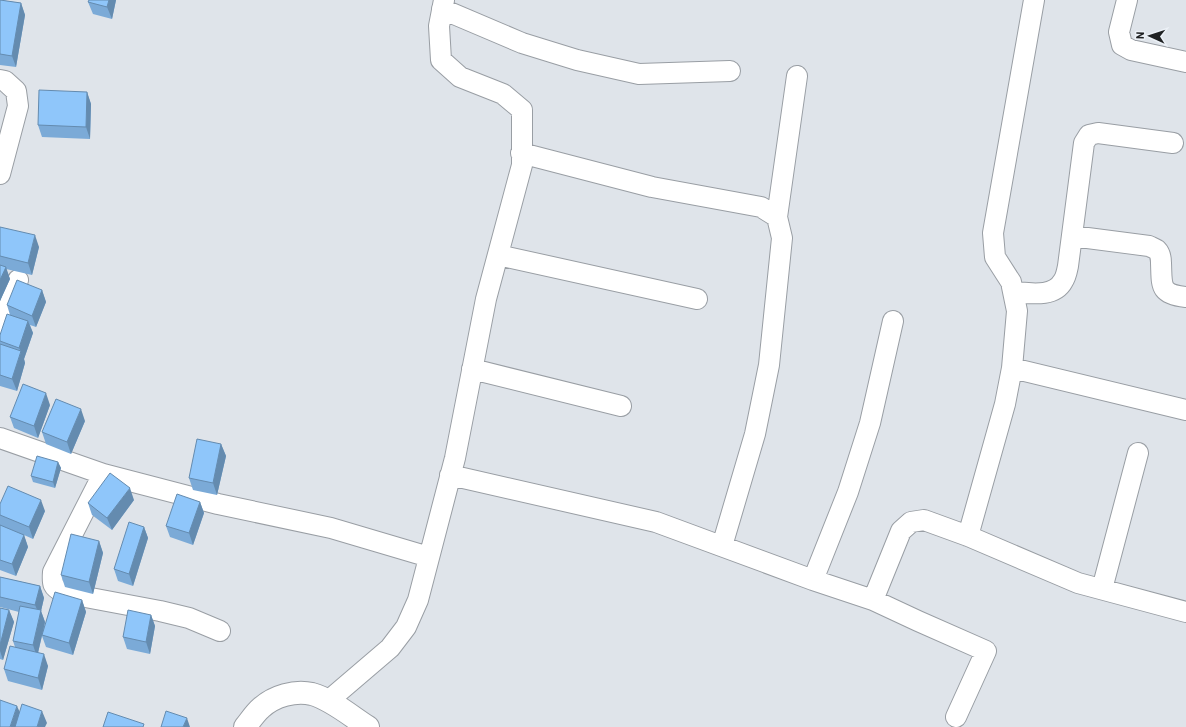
<svg xmlns="http://www.w3.org/2000/svg" width="1186" height="727" font-family="Barlow,sans-serif">
	<rect width="100%" height="100%" fill="#dfe4ea"/>
	<g fill="none" stroke-linecap="round" stroke-linejoin="round">
		<defs>
			<path id="minor" d="M 1127,0 L 1119,32 L 1122,45 L 1131,50 L 1186,62
				M 442,9 L 522,43 L 577,60 L 639,74 L 730,71
				M 0,80 L 5,81 L 16,91 L 18,106 L 0,174
				M 521,153 L 652,187 L 761,207 L 777,217 L 782,238 L 769,365 L 755,434 L 722,546
				M 777,217 L 797,76
				M 1072,236 L 1149,246 C 1151,247 1156,249 1157,250 C 1160,253 1161,259 1161,263 C 1162,286 1159,294 1186,297
				M 498,255 L 697,299
				M 1013,292 C 1029,293 1054,298 1063,281 C 1066,277 1067,271 1068,266 L 1084,143 L 1089,135 L 1098,133 L 1173,143
				M 0,331 L 18,280
				M 1012,368 L 1186,410
				M 472,369 L 621,406
				M 0,438 L 103,474 L 218,504 L 331,528 L 429,557
				M 103,474 L 53,572 C 52,584 52,587 64,593 L 160,611 L 189,618 L 220,631
				M 450,475 L 656,522 L 813,580 L 873,600 L 918,621 L 986,651 L 956,717
				M 968,536 L 1005,404 L 1012,368 L 1017,311 L 1011,282 L 995,257 L 993,233 L 1034,0
				M 813,580 L 848,492 L 870,423 L 893,321
				M 1102,589 L 1138,453
				M 873,600 L 901,531 L 911,522 L 924,520 L 968,536 L 1078,583 L 1186,612
				M 328,701 L 390,648 L 406,627 L 418,600 L 455,458 L 486,299 L 522,165 L 522,110 L 503,94 L 460,77 L 441,60 L 439,26 L 444,0"/>
			<path id="tertiary" d="M 245,727 C 250,721 255,713 261,708 C 274,696 295,690 312,694 C 331,699 352,717 368,727"/>
		</defs>
		<!-- minor casing -->
		<use href="#minor" stroke="#999ea4" stroke-width="22"/>
		<!-- tertiary casing -->
		<use href="#tertiary" stroke="#999ea4" stroke-width="24"/>
		<!-- minor -->
		<use href="#minor" stroke="#fff" stroke-width="20"/>
		<!-- tertiary -->
		<use href="#tertiary" stroke="#fff" stroke-width="22"/>
	</g>
	<!-- wall -->
	<path fill="#7baad7" d="M 0,0 L 21,3 L 25,15 L 16,67 L 0,65 Z
		M 89,0 L 116,0 L 112,19 L 93,14 L 88,2 Z
		M 87,92 L 91,104 L 90,139 L 42,137 L 38,125 Z
		M 0,227 L 39,247 L 32,275 L 6,269 L 10,279 L 0,301 Z
		M 42,290 L 46,302 L 36,327 L 30,325 L 33,333 L 24,359 L 25,363 L 17,391 L 0,386 L 0,335 L 10,315 L 7,305 Z
		M 50,405 L 38,438 L 14,428 L 10,417 Z
		M 85,421 L 71,454 L 46,444 L 42,432 Z
		M 221,444 L 226,456 L 217,495 L 193,490 L 189,478 Z
		M 58,462 L 61,468 L 55,488 L 33,482 L 31,476 Z
		M 134,500 L 112,530 L 92,515 L 88,503 Z
		M 200,502 L 204,513 L 193,545 L 170,537 L 166,526 Z
		M 0,504 L 45,511 L 33,539 L 24,535 L 28,547 L 16,576 L 0,570 L 0,525 L 15,531 L 0,525 Z
		M 144,527 L 148,538 L 133,586 L 118,581 L 114,569 Z
		M 99,541 L 103,553 L 93,594 L 65,587 L 61,575 Z
		M 0,577 L 40,586 L 44,598 L 41,611 L 45,622 L 44,629 L 82,600 L 86,612 L 73,655 L 46,647 L 42,636 L 38,653 L 48,666 L 42,690 L 8,681 L 4,669 L 15,647 L 13,641 L 19,612 L 0,607 Z
		M 0,608 L 9,610 L 14,622 L 3,660 L 0,659 Z
		M 151,615 L 155,626 L 150,654 L 127,649 L 123,637 Z"/>
	<!-- shaded-wall -->
	<path fill="#648baf" d="M 109,0 L 116,0 L 112,19 L 107,7 Z
		M 21,3 L 25,15 L 16,67 L 12,56 Z
		M 87,92 L 91,104 L 90,139 L 86,127 Z
		M 35,235 L 39,247 L 32,275 L 28,263 Z
		M 6,267 L 10,279 L 0,301 L 0,280 Z
		M 42,290 L 46,302 L 36,327 L 32,316 Z
		M 28,321 L 33,333 L 24,359 L 25,363 L 17,391 L 12,379 L 21,352 L 19,348 Z
		M 46,393 L 50,405 L 38,438 L 34,426 Z
		M 81,409 L 85,421 L 71,454 L 67,442 Z
		M 221,444 L 226,456 L 217,495 L 213,483 Z
		M 58,462 L 61,468 L 55,488 L 53,482 Z
		M 130,488 L 134,500 L 112,530 L 107,518 Z
		M 41,500 L 45,511 L 33,539 L 29,527 Z
		M 200,502 L 204,513 L 193,545 L 189,533 Z
		M 144,527 L 148,538 L 133,586 L 129,574 Z
		M 24,535 L 28,547 L 16,576 L 12,564 Z
		M 99,541 L 103,553 L 93,594 L 89,582 Z
		M 40,586 L 44,598 L 41,611 L 45,622 L 37,657 L 33,645 L 40,616 L 35,605 Z
		M 82,600 L 86,612 L 73,655 L 69,643 Z
		M 9,610 L 14,622 L 3,660 L 0,651 L 0,645 Z
		M 151,615 L 155,626 L 150,654 L 146,642 Z
		M 44,654 L 48,666 L 42,690 L 38,678 Z
		M 17,706 L 22,717 L 19,727 L 10,727 Z
		M 42,711 L 47,723 L 45,727 L 37,727 Z
		M 187,718 L 190,727 L 183,727 Z"/>
	<!-- building -->
	<path fill="#8fc6fa" stroke="#648baf" d="M 0,0 L 21,3 L 12,56 L 0,54 Z
		M 89,0 L 109,0 L 107,7 L 88,2 Z
		M 39,90 L 87,92 L 86,127 L 38,125 Z
		M 0,227 L 35,235 L 28,263 L 0,256 Z
		M 0,265 L 6,267 L 0,280 Z
		M 17,280 L 42,290 L 32,316 L 7,305 Z
		M 7,314 L 28,321 L 19,348 L 0,341 L 0,335 Z
		M 0,344 L 21,351 L 12,379 L 0,375 Z
		M 23,384 L 46,393 L 34,426 L 10,417 Z
		M 56,399 L 81,409 L 67,442 L 42,432 Z
		M 197,439 L 221,444 L 213,483 L 189,478 Z
		M 37,456 L 58,462 L 53,482 L 31,476 Z
		M 110,473 L 130,488 L 107,518 L 88,503 Z
		M 8,486 L 41,500 L 29,527 L 0,515 L 0,504 Z
		M 177,494 L 200,502 L 189,533 L 166,526 Z
		M 129,522 L 144,527 L 129,574 L 114,569 Z
		M 0,525 L 24,535 L 12,564 L 0,560 Z
		M 71,534 L 99,541 L 89,582 L 61,575 Z
		M 0,577 L 40,586 L 35,605 L 0,597 Z
		M 55,592 L 82,600 L 69,643 L 42,635 Z
		M 20,606 L 41,610 L 33,645 L 13,641 Z
		M 0,608 L 9,610 L 0,645 Z
		M 128,610 L 151,615 L 146,642 L 123,637 Z
		M 10,646 L 44,654 L 38,678 L 4,669 Z
		M 0,700 L 17,706 L 10,727 L 0,727 Z
		M 22,704 L 42,711 L 37,727 L 15,727 Z
		M 166,711 L 187,718 L 183,727 L 161,727 Z
		M 108,712 L 144,724 L 143,727 L 103,727 Z"/>
	<!-- north arrow -->
	<g transform="translate(1150 36) rotate(273)" stroke="#ecf1f7" stroke-width="3" paint-order="stroke">
	<path d="M0-3L7 15L0 10L-7 15Z" fill="#1f2123"/>
	<text y="-6" font-size="11" font-weight="bold" text-anchor="middle" fill="#1f2123">N</text>
	</g>
</svg>
